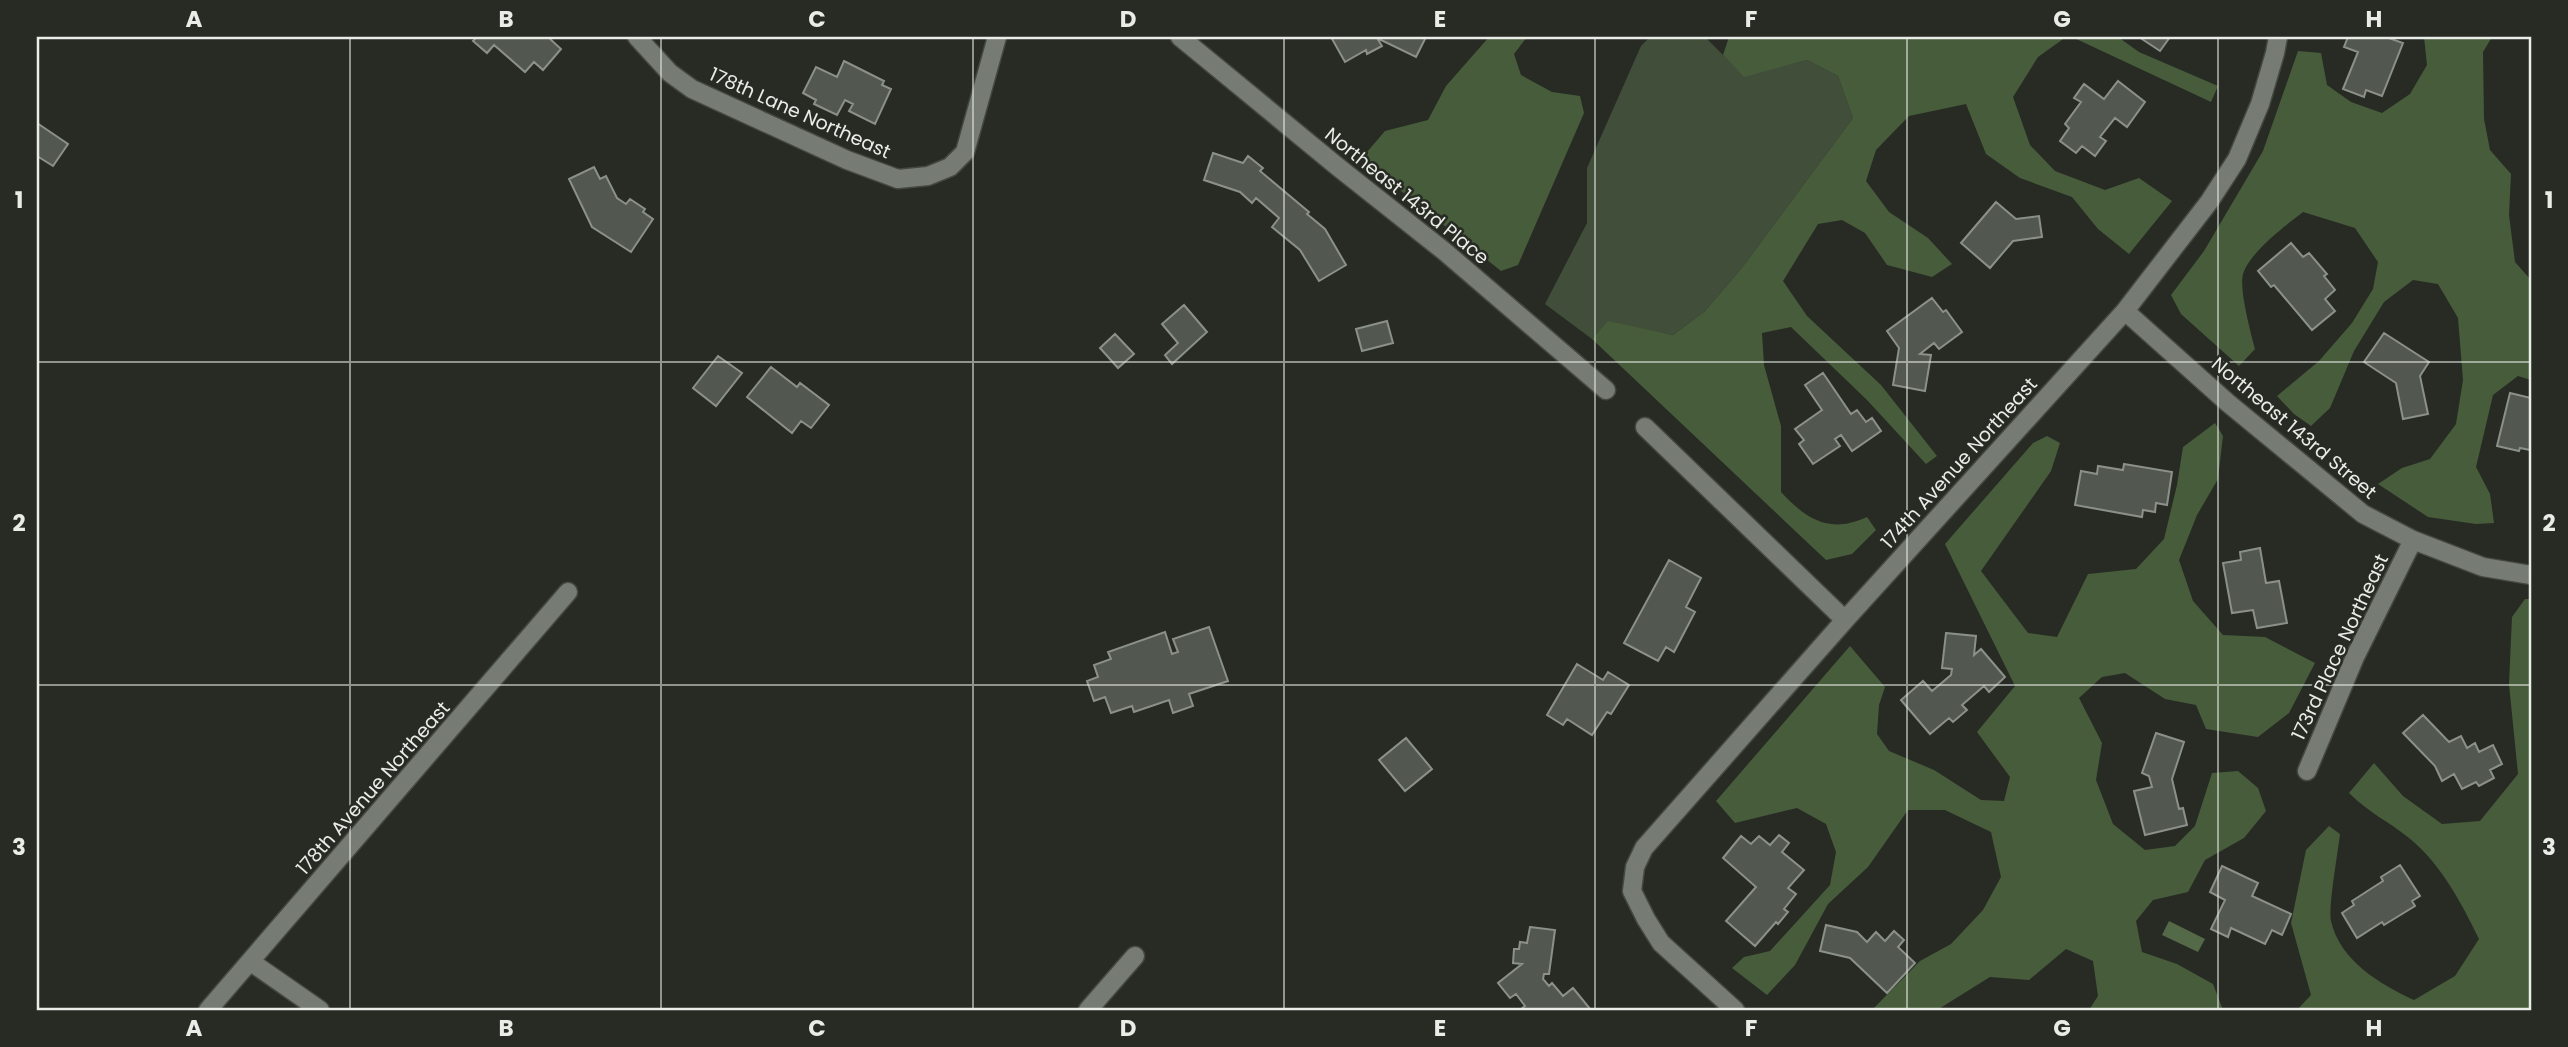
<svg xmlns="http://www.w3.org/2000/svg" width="2568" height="1047" font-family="Poppins,sans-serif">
	<rect width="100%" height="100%" fill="#272b24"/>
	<!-- green -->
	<path fill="#414f3a" d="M 1650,37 L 1705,37 L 1744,76 L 1807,60 L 1838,76 L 1853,118 L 1741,269 L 1705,311 L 1673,335 L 1608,322 L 1592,339 L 1545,304 L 1587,223 L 1587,168 L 1641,46 Z"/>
	<!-- forest -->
	<path fill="#475c3b" d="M 1489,37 L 1527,37 L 1514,54 L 1521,75 L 1552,92 L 1580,96 L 1584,113 L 1518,265 L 1501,271 L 1361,159 L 1385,131 L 1428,120 L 1446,86 Z
		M 1729,37 L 2066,37 L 2038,57 L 2013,97 L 2030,145 L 2055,171 L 2105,190 L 2139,178 L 2172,201 L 2129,254 L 2098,229 L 2072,197 L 2020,178 L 1986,154 L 1966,104 L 1909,116 L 1876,150 L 1866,181 L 1889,212 L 1928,238 L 1952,264 L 1932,277 L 1887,265 L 1865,233 L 1842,220 L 1818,224 L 1783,281 L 1807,316 L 1881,385 L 1937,456 L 1926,464 L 1867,400 L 1791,327 L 1762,333 L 1764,365 L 1781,426 L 1781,492 C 1807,520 1830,534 1867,517 L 1876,530 L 1852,554 L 1826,560 L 1592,339 L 1608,321 L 1673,335 L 1705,311 L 1741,269 L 1853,118 L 1838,76 L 1807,60 L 1744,77 L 1723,55 Z
		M 2072,37 L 2118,37 L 2139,52 L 2218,86 L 2211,102 Z
		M 2424,37 L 2492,37 L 2483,52 L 2484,119 L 2490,150 L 2511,174 L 2509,215 L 2515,262 L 2531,280 L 2531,380 L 2518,376 L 2493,395 L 2476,467 L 2490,494 L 2494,523 L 2476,524 L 2428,517 L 2378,484 L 2402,468 L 2430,459 L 2456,424 L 2463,380 L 2458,318 L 2438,284 L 2413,280 L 2384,302 L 2354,351 L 2330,408 L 2311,426 L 2294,414 L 2277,396 L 2319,361 L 2352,323 L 2373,289 L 2378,262 L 2355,228 L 2303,212 C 2285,226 2250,252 2243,274 C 2239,290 2251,333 2255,349 L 2239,366 L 2181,314 L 2171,295 L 2204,251 L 2263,151 L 2298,51 L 2321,53 L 2327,85 L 2351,102 L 2382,113 L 2410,94 L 2427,65 Z
		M 2215,423 L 2223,436 L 2218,479 L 2197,515 L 2179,560 L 2193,601 L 2223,635 L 2265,637 L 2315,663 L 2289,713 L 2258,737 L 2206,729 L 2196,705 L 2165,699 L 2125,673 L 2102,677 L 2079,698 L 2102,743 L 2096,780 L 2113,824 L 2145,850 L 2175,846 L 2195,826 L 2212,773 L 2238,771 L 2258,788 L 2266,811 L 2244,838 L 2205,860 L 2188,892 L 2153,900 L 2136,921 L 2142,952 L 2177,964 L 2213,984 L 2223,1010 L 2089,1010 L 2098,996 L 2093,961 L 2066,949 L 2029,980 L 1990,977 L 1937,1010 L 1872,1010 L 1920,961 L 1951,944 L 1983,910 L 2001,877 L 1991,832 L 1945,810 L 1908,810 L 1868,867 L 1828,904 L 1795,965 L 1767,995 L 1732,968 L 1744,957 L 1770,951 L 1830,885 L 1836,852 L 1826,824 L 1797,808 L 1735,823 L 1716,801 L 1850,646 L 1885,687 L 1879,705 L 1877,734 L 1889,751 L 1934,770 L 1981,800 L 2004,801 L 2010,777 L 1977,732 L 2015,686 L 1945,544 L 2033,443 L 2047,436 L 2060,443 L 2051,471 L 1981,571 L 2028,633 L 2057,637 L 2088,574 L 2136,569 L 2164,539 L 2177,485 L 2183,447 Z
		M 2525,599 L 2531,599 L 2531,1010 L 2297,1010 L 2311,995 L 2291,923 L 2306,850 L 2329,826 L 2340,834 C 2338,852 2328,908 2331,921 C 2340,961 2380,984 2414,1000 L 2455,976 L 2479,939 C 2461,902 2441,864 2409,838 C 2388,821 2369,813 2349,793 L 2374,763 L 2403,796 L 2442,824 L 2480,821 L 2518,774 L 2509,684 L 2512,617 Z"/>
	<!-- water -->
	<path fill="#536947" d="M 2169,921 L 2205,939 L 2198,952 L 2162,935 Z"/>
	<!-- building -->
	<path fill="#52574f" stroke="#8b9189" stroke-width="2" d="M 477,37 L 548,37 L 561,49 L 543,70 L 534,62 L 525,72 L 494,45 L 487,53 L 473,41 Z
		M 1331,37 L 1426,37 L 1416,57 L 1377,38 L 1382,46 L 1367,54 L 1366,50 L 1345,62 Z
		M 2139,37 L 2170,37 L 2160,51 Z
		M 2348,37 L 2386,37 L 2403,43 L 2382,96 L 2366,90 L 2364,97 L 2343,89 L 2358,52 L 2344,47 Z
		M 844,61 L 884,81 L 882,85 L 891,89 L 875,124 L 849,111 L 853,104 L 845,100 L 837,115 L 814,104 L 816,100 L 803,93 L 816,67 L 837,77 Z
		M 2118,81 L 2145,102 L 2127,127 L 2115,118 L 2100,137 L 2106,141 L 2095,156 L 2082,146 L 2076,153 L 2060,141 L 2069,128 L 2065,124 L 2081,102 L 2074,98 L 2084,84 L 2104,99 Z
		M 37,123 L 68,144 L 53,166 L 37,156 Z
		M 1213,153 L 1243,163 L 1248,156 L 1263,168 L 1260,171 L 1309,212 L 1307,214 L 1325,229 L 1346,265 L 1319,281 L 1300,250 L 1272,227 L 1279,218 L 1256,198 L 1252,203 L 1240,192 L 1204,180 Z
		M 594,167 L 600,179 L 606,176 L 617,198 L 626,204 L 630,199 L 645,209 L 643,212 L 653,219 L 631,252 L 592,227 L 569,179 Z
		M 1996,202 L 2016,219 L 2039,216 L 2042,237 L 2013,241 L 1990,268 L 1961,243 Z
		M 2291,243 L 2303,257 L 2309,253 L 2327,274 L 2324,276 L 2335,290 L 2325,299 L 2335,311 L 2312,330 L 2274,285 L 2271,287 L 2258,271 Z
		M 1932,298 L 1943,312 L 1946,310 L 1962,332 L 1939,349 L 1934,343 L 1920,354 L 1931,355 L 1925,391 L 1893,385 L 1899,348 L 1887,331 Z
		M 1184,305 L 1207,332 L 1172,364 L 1165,355 L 1178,343 L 1162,324 Z
		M 1387,321 L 1393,343 L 1362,351 L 1356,329 Z
		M 2384,333 L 2429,362 L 2420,376 L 2428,414 L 2403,419 L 2396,383 L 2364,362 Z
		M 1115,334 L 1134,354 L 1118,368 L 1100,348 Z
		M 718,356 L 742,373 L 716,406 L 693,388 Z
		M 771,367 L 797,387 L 800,383 L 829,405 L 811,428 L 801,421 L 792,433 L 747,397 Z
		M 1823,373 L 1851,414 L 1857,410 L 1866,422 L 1872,418 L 1881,431 L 1852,451 L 1841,435 L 1835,439 L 1840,446 L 1813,464 L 1799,444 L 1804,440 L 1795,429 L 1822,410 L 1805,385 Z
		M 2510,393 L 2531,398 L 2530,450 L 2520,448 L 2519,451 L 2497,446 Z
		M 2124,464 L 2172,472 L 2167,505 L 2156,503 L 2155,512 L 2143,510 L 2142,517 L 2075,505 L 2081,471 L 2097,474 L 2098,466 L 2123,470 Z
		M 2260,548 L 2266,583 L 2279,581 L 2287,623 L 2257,628 L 2253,610 L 2232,613 L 2223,563 L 2241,560 L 2240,552 Z
		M 1669,560 L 1701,578 L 1686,607 L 1695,612 L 1674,652 L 1666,647 L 1658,661 L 1624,643 Z
		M 1209,627 L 1228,681 L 1189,694 L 1193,706 L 1173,713 L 1169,700 L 1134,712 L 1132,706 L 1111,713 L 1105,697 L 1094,701 L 1087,681 L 1098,677 L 1094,665 L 1111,659 L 1108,652 L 1165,632 L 1172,654 L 1178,652 L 1173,639 Z
		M 1946,633 L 1976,636 L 1974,655 L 1981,649 L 2005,677 L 1989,692 L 1984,686 L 1962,705 L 1967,710 L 1953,722 L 1949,718 L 1930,734 L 1901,700 L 1923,681 L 1932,691 L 1951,675 L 1952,669 L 1942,668 Z
		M 1577,664 L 1603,680 L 1608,672 L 1629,685 L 1611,714 L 1607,712 L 1592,735 L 1567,719 L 1563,725 L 1547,715 Z
		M 2423,715 L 2449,742 L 2461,736 L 2467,748 L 2475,743 L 2479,752 L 2493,745 L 2502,764 L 2490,770 L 2494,778 L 2479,786 L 2476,782 L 2462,789 L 2454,774 L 2442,781 L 2435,766 L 2403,733 Z
		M 2156,733 L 2184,742 L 2172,779 L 2179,809 L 2183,808 L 2187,825 L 2145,835 L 2134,791 L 2152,787 L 2149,776 L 2142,773 Z
		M 1406,738 L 1432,769 L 1405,791 L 1379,760 Z
		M 1779,835 L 1789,843 L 1782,852 L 1804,870 L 1788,888 L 1796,894 L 1784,909 L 1788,912 L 1778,924 L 1776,922 L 1755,946 L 1726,921 L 1756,887 L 1723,858 L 1741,836 L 1751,844 L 1759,836 L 1770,845 Z
		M 2400,865 L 2420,896 L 2412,901 L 2415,906 L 2384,925 L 2382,922 L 2357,938 L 2342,913 L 2354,905 L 2352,901 L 2383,881 L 2381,877 Z
		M 2222,866 L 2258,883 L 2252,896 L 2291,914 L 2282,935 L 2272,930 L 2265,944 L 2231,928 L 2228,937 L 2211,929 L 2225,900 L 2210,892 Z
		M 1826,925 L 1857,932 L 1867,942 L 1876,932 L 1885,941 L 1894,931 L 1904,940 L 1898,947 L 1915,963 L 1887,993 L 1850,958 L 1820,951 Z
		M 1530,927 L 1555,930 L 1549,974 L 1544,974 L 1543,979 L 1549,986 L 1552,983 L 1563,996 L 1573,988 L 1591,1010 L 1520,1010 L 1525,1006 L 1516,994 L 1510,998 L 1498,983 L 1522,964 L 1513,963 L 1514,949 L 1519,949 L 1520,942 L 1527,943 Z"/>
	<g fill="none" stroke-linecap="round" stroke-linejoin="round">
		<defs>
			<path id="street" d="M 637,37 L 670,73 L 692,89 L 847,160 L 898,179 L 928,176 L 950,167 L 965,152 L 997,37
				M 1180,37 L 1338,167 L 1444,251 L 1606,390
				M 2125,311 L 2228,403 L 2363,514 L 2413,540 L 2483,567 L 2531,575
				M 1645,427 L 1845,620
				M 2307,771 L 2355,657 L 2413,540
				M 251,962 L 320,1010
				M 208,1010 L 568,592
				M 1088,1010 L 1135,956
				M 1735,1010 L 1661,943 L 1646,919 L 1632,891 L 1635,867 L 1644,848 L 1845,620 L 2125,311 L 2209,202 L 2237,159 L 2260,104 L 2275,53 L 2278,37"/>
		</defs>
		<!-- street casing -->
		<use href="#street" stroke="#444841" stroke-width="21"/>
		<!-- street -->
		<use href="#street" stroke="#767b73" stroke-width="18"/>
	</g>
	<!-- grid -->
	<path fill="none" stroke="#e9ece7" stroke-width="2" stroke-opacity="0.55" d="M 350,37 L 350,1010M 661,37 L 661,1010M 973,37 L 973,1010M 1284,37 L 1284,1010M 1595,37 L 1595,1010M 1907,37 L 1907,1010M 2218,37 L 2218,1010M 37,362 L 2531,362M 37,685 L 2531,685"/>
	<g text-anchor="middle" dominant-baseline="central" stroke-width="5" stroke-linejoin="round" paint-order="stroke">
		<!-- street labels -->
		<g font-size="19" fill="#e9ece7" stroke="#272b24">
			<text transform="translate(800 113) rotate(24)">178th Lane Northeast</text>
			<text transform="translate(1407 196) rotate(39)">Northeast 143rd Place</text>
			<text transform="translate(2294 428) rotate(40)">Northeast 143rd Street</text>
			<text transform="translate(1959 463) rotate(-48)">174th Avenue Northeast</text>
			<text transform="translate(2340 647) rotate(-65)">173rd Place Northeast</text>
			<text transform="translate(373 788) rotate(-49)">178th Avenue Northeast</text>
		</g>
	</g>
	<!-- border -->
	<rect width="2568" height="1047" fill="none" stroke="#272b24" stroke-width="77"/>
	<rect x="38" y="38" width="2492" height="971" fill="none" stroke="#e9ece7" stroke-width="2.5"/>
	<g font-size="23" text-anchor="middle" font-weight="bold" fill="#e9ece7">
		<text x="194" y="27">A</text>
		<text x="506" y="27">B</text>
		<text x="817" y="27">C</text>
		<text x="1128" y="27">D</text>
		<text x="1440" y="27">E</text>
		<text x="1751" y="27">F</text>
		<text x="2062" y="27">G</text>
		<text x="2374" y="27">H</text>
		<text x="19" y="208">1</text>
		<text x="2549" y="208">1</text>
		<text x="19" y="531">2</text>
		<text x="2549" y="531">2</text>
		<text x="19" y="855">3</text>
		<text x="2549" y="855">3</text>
		<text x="194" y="1036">A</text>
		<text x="506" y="1036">B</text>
		<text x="817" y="1036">C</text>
		<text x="1128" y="1036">D</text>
		<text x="1440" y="1036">E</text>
		<text x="1751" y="1036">F</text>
		<text x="2062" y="1036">G</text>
		<text x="2374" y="1036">H</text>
	</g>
</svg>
